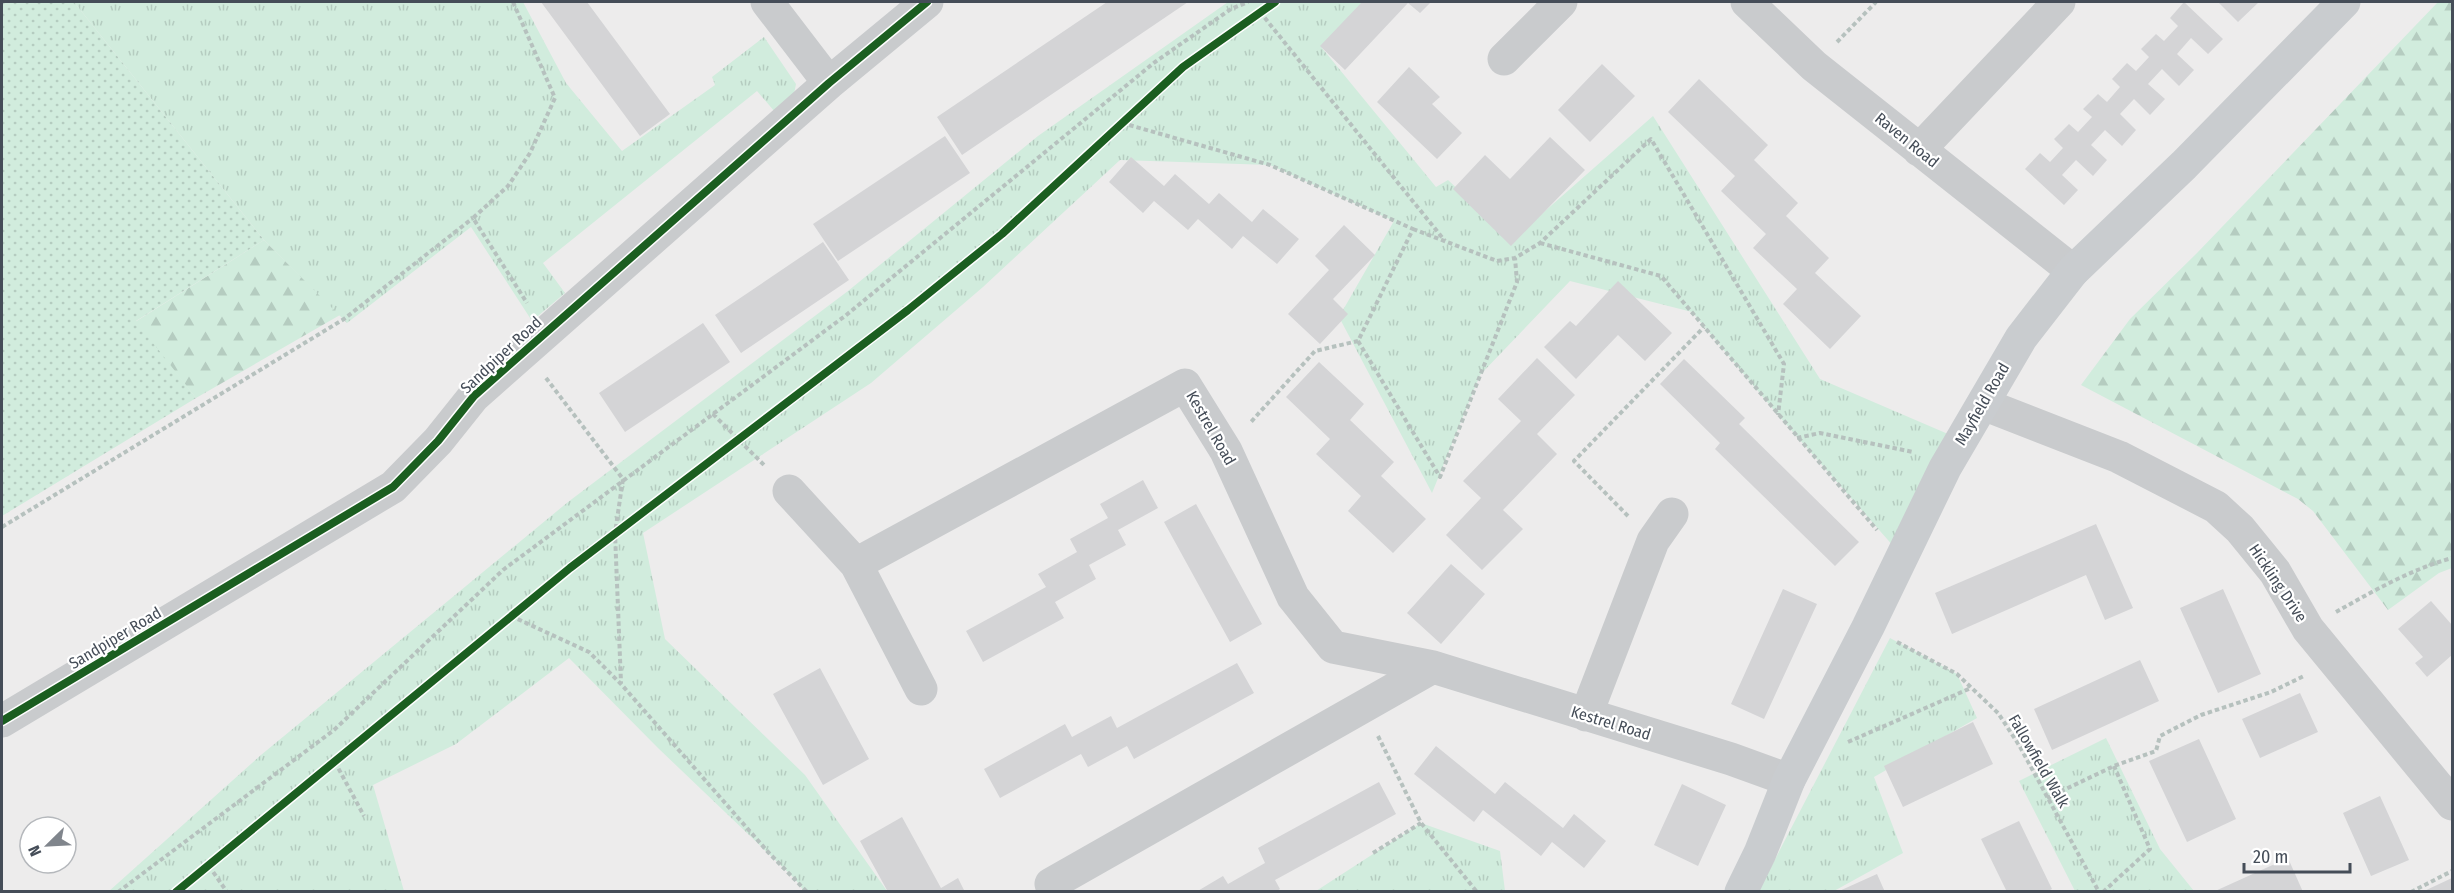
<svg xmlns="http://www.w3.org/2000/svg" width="2454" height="893" font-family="'Fira Sans Condensed',sans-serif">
	<defs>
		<pattern id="forest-firs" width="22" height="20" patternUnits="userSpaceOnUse" patternTransform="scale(1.5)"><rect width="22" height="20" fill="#d1ecdd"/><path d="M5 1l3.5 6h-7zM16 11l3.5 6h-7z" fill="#b5ccc0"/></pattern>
		<pattern id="park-tufts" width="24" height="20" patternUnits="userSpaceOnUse" patternTransform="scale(1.5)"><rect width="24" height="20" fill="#d1ecdd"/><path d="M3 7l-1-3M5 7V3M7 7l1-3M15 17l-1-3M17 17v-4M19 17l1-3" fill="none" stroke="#b5ccc0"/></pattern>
		<pattern id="garden-dots" width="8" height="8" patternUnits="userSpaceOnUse" patternTransform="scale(1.5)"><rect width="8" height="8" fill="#d1ecdd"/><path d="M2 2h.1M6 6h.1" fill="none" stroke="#b5ccc0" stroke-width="1.8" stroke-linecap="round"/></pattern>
	</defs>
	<rect width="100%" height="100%" fill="#edecec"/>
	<!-- forest -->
	<path fill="url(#forest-firs)" d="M 2438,2 L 2452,2 L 2452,568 L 2439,573 L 2388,610 L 2313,511 L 2298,499 L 2081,385 L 2130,319 L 2197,253 Z
		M 264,240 L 340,315 L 196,398 L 135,322 Z"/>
	<!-- park -->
	<path fill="url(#park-tufts)" d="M 74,2 L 523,2 L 566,83 L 622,151 L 715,85 L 712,77 L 764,37 L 796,84 L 794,94 L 775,112 L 757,91 L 543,263 L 565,293 L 532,321 L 471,227 L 347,323 L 264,240 Z
		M 1228,2 L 1363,2 L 1322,48 L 1436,187 L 1448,180 L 1512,240 L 1653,116 L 1820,379 L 1962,440 L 1902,556 L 1778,415 L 1692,312 L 1570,281 L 1480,375 L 1432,493 L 1339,317 L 1394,221 L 1270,165 L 1120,160 L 983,287 L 871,383 L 643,533 L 665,639 L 805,775 L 887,891 L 804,891 L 795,879 L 658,748 L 569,658 L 456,744 L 373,785 L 404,891 L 108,892 L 261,755 L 568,502 L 848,291 L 1038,136 Z
		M 1890,638 L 1957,674 L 1977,718 L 1874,777 L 1903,853 L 1834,891 L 1758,892 Z
		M 2106,738 L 2160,849 L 2194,891 L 2075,891 L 2019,781 Z
		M 1421,823 L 1500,851 L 1505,891 L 1316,891 Z"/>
	<!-- garden -->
	<path fill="url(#garden-dots)" d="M 2,2 L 74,2 L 264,240 L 136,321 L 196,398 L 2,516 Z"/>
	<!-- building -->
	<path fill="#d4d4d6" d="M 541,2 L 587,2 L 670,114 L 640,136 Z
		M 1107,2 L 1188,2 L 962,155 L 937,117 Z
		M 1362,2 L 1431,2 L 1420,13 L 1408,3 L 1345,70 L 1320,46 Z
		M 2184,2 L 2223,39 L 2208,54 L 2191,38 L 2177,54 L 2194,70 L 2179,86 L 2162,69 L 2148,84 L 2165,99 L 2150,115 L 2134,99 L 2120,114 L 2136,130 L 2122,146 L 2105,130 L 2091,145 L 2107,160 L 2093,176 L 2076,160 L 2062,175 L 2078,190 L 2064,205 L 2025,169 L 2040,153 L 2050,162 L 2063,148 L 2054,139 L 2069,124 L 2078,132 L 2092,117 L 2083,109 L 2098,94 L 2107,102 L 2120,87 L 2112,79 L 2127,63 L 2136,71 L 2149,57 L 2141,49 L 2156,34 L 2164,41 L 2178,26 L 2170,18 Z
		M 2218,2 L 2259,2 L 2238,22 Z
		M 1602,64 L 1635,96 L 1590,142 L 1558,110 Z
		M 1409,67 L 1440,97 L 1432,104 L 1462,133 L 1437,159 L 1377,102 Z
		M 1699,79 L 1768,145 L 1754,160 L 1798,203 L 1786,216 L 1829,258 L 1815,273 L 1861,316 L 1830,349 L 1783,304 L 1797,289 L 1753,248 L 1766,234 L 1721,191 L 1735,176 L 1668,112 Z
		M 945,136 L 970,173 L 838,261 L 813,224 Z
		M 1550,137 L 1585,170 L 1511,246 L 1453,189 L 1485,155 L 1510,179 Z
		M 1131,157 L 1164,186 L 1175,174 L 1209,204 L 1219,193 L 1252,222 L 1263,209 L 1299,239 L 1277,264 L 1243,236 L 1232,249 L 1198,219 L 1188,230 L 1154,201 L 1143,213 L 1109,182 Z
		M 1344,225 L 1375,255 L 1333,299 L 1348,314 L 1320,344 L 1288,314 L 1329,270 L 1315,256 Z
		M 823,242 L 849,280 L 741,353 L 715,315 Z
		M 1618,281 L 1672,333 L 1645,361 L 1618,335 L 1576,379 L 1544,347 L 1570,321 L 1576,326 Z
		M 703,323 L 730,362 L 625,432 L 599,393 Z
		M 1537,358 L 1575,395 L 1537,434 L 1557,454 L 1503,510 L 1523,529 L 1482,570 L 1446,535 L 1481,498 L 1463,481 L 1521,421 L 1498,399 Z
		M 1684,359 L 1745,418 L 1739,424 L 1859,542 L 1835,566 L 1715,449 L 1720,443 L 1660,384 Z
		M 1319,362 L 1364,404 L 1350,420 L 1394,462 L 1381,476 L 1426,519 L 1393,553 L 1348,511 L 1361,496 L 1316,454 L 1330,439 L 1286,397 Z
		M 1143,480 L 1158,508 L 1118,530 L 1126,545 L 1089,565 L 1096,579 L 1055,602 L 1064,618 L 983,662 L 966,631 L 1046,587 L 1038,574 L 1077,552 L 1070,539 L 1108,518 L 1100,504 Z
		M 1196,504 L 1262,624 L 1230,642 L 1164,522 Z
		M 2096,524 L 2133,608 L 2105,620 L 2086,575 L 1952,634 L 1935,593 Z
		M 1451,564 L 1485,594 L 1441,644 L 1407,613 Z
		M 1783,589 L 1817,604 L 1764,719 L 1731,704 Z
		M 2223,589 L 2261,674 L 2218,693 L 2180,608 Z
		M 2431,601 L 2452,625 L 2452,655 L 2427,677 L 2415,663 L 2423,657 L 2398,629 Z
		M 2140,660 L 2159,701 L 2052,750 L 2034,709 Z
		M 1237,663 L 1254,693 L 1134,759 L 1127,746 L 1088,767 L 1081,754 L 1000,798 L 984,769 L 1065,724 L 1072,737 L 1111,716 L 1117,728 Z
		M 820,668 L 869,759 L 823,785 L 773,694 Z
		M 2300,693 L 2318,732 L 2260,758 L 2242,719 Z
		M 1973,722 L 1993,764 L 1903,807 L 1884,766 Z
		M 2199,739 L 2236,819 L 2187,842 L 2149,761 Z
		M 1436,746 L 1495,794 L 1505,782 L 1563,828 L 1574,814 L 1606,841 L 1584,868 L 1552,842 L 1541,856 L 1483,810 L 1474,822 L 1414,774 Z
		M 1379,782 L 1396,814 L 1275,880 L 1280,889 L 1276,892 L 1196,892 L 1223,876 L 1228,884 L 1265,863 L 1258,848 Z
		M 1682,784 L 1726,805 L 1698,866 L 1654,845 Z
		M 2380,796 L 2409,860 L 2371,876 L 2343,813 Z
		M 902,817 L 941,888 L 958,878 L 965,892 L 888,892 L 860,841 Z
		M 2019,821 L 2052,889 L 2046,892 L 2007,892 L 1981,839 Z
		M 2288,858 L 2303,892 L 2213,892 Z
		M 1877,874 L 1885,892 L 1837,892 Z
		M 2452,878 L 2452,892 L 2422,892 Z"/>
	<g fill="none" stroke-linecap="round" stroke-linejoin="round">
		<!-- path -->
		<path stroke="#b6c1be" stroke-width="4" stroke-dasharray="4.5 3" stroke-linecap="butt" d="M 513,2 L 555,98 L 530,153 L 508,186 L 473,218 L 527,303
			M 1260,12 L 1445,241
			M 1837,42 L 1876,2
			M 1122,123 L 1270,165 L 1413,229 L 1358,341 L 1315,351 L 1250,423
			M 1413,229 L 1497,261 L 1515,258 L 1540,243 L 1651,139 L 1784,364 L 1778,415
			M 1540,243 L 1661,276 L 1877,530
			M 1358,341 L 1440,477 L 1517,282 L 1515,258
			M 546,378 L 623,479 L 615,533 L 621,683
			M 713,414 L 766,467
			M 1797,438 L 1820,433 L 1913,452
			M 1628,516 L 1574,461 L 1704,327
			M 2,527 L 344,319 L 473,218
			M 2336,612 C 2373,591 2412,569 2452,558
			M 511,616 L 589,652 L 621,684 L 768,852 L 807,892
			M 1897,642 L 1957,674 L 1998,713 L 2019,745 L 2099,892
			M 1378,736 L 1421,823 L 1477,892
			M 1848,742 L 1971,688
			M 335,762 L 364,816
			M 2047,798 L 2114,766 L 2156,751 L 2160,736 L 2201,715 L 2271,692 L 2304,676
			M 1373,853 L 1421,823
			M 209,866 L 227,892
			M 118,892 L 334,730 L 503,570 L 845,316 L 1155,62 L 1231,9 L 1248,2
			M 2103,892 L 2150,849 L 2114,766
			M 2411,892 L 2452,871"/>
		<!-- street -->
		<path stroke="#c9cbcd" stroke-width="33" d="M 767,2 L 829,83
			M 1747,2 L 1814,66 L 2073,271
			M 1504,59 L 1561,2
			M 1919,150 L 2059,2
			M 1983,404 L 2119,457 L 2216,507 L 2240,529 L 2275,572 L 2308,629 L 2452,804
			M 789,491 L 856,564 L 921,689
			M 856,564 L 1185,385 L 1226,451 L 1293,597 L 1333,647 L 1433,667 L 1731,759 L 1789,780
			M 1586,715 L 1653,541 L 1672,514
			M 2,721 L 393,487 L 438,441 L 474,396 L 829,83 L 927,2
			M 1051,884 L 1433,667"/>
		<!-- secondary -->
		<path stroke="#c9cccf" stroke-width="33" d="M 1741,892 L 1760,853 L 1789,780 L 1868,627 L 1945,468 L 2021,338 L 2073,271 L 2184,165 L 2344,2"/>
		<defs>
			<path id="cycleway" d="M 2,721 L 393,487 L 438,441 L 474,396 L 829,83 L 927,2
				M 176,892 L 570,568 L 908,310 L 1002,234 L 1183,67 L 1275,2"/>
		</defs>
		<!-- cycleway casing -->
		<use href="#cycleway" stroke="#fff" stroke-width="11"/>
		<!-- cycleway -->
		<use href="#cycleway" stroke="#1b5e20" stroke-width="8"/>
	</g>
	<g text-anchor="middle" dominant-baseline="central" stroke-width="4.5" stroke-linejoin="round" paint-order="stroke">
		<!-- street labels -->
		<g font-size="16" fill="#454d58" stroke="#fff">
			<text transform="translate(1907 140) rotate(39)">Raven Road</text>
			<text transform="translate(501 355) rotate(-43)">Sandpiper Road</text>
			<text transform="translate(1982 404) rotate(-60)">Mayfield Road</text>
			<text transform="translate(1211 428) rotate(60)">Kestrel Road</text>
			<text transform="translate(2278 583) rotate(56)">Hickling Drive</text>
			<text transform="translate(115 638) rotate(-31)">Sandpiper Road</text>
			<text transform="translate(1611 723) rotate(17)">Kestrel Road</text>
			<text transform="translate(2039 761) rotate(60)">Fallowfield Walk</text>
		</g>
	</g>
	<!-- border -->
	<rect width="2454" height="893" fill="none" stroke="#454d58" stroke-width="6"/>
	<!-- north arrow -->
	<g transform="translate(48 845) rotate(246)"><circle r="28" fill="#ffffff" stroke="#b5b8bc" stroke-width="1.5"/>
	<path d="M0-4.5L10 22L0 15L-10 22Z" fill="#80858c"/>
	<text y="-9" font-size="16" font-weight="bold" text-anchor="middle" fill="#454d58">N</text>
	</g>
	<!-- scale -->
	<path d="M2244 863v9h106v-9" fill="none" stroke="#454d58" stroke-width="3"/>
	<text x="2253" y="863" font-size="18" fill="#454d58" stroke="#ffffff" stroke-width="4.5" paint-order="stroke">20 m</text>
</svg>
